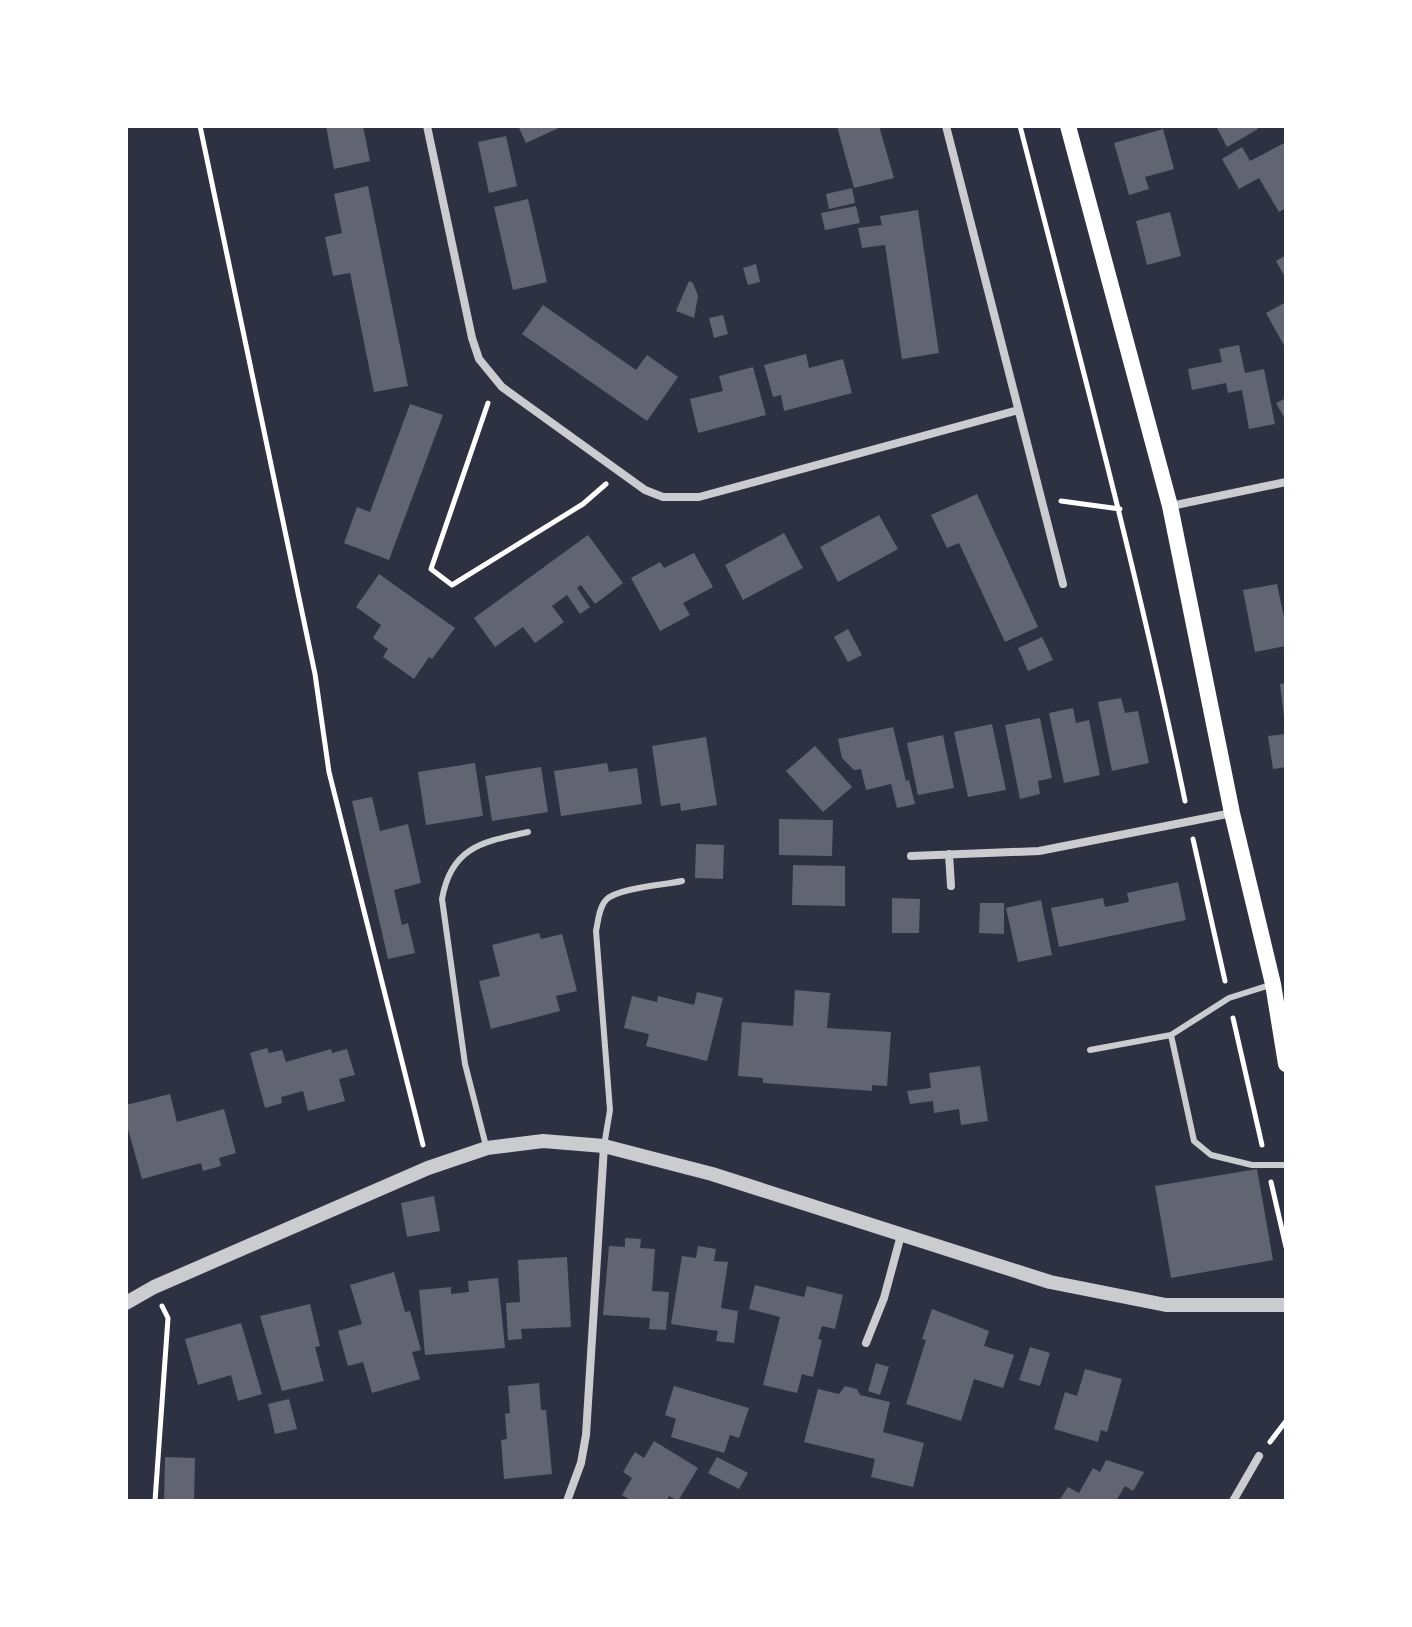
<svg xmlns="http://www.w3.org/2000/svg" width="1412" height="1627" font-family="Ubuntu,sans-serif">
	<rect width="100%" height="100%" fill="#2d3142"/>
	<!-- building -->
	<path fill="#626471" d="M 326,126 L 363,126 L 370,161 L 334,169 Z
		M 518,126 L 563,126 L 526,143 Z
		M 837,126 L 879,126 L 894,178 L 854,188 Z
		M 1216,126 L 1257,126 L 1258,129 L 1227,147 Z
		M 1163,129 L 1174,169 L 1145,177 L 1149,189 L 1129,195 L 1114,143 Z
		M 506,136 L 517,186 L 489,193 L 478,142 Z
		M 1286,142 L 1286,208 L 1279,212 L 1259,178 L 1239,189 L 1222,159 L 1242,147 L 1250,161 Z
		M 368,186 L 408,386 L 374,392 L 350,273 L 333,276 L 325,237 L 342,233 L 334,194 Z
		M 852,188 L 855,203 L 829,209 L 826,194 Z
		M 528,199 L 547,282 L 513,290 L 494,207 Z
		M 856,206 L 860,223 L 825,230 L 821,213 Z
		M 918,210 L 939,353 L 902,359 L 885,245 L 862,248 L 858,228 L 882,225 L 880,216 Z
		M 1170,212 L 1181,256 L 1147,265 L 1136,221 Z
		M 1286,255 L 1286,279 L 1276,261 Z
		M 756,264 L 760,282 L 748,285 L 743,268 Z
		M 689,281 L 693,283 L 698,296 L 694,318 L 676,311 Z
		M 1286,302 L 1286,349 L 1266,313 Z
		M 543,305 L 636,370 L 647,355 L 678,377 L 647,421 L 522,334 Z
		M 723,315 L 728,334 L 714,338 L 709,318 Z
		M 1239,345 L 1245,373 L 1264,369 L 1275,424 L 1249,429 L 1242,390 L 1228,393 L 1226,383 L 1192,390 L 1188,369 L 1222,362 L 1219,349 Z
		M 806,354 L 809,368 L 843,359 L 852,393 L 784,411 L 781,395 L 773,397 L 764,365 Z
		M 753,367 L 766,415 L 698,433 L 690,399 L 723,391 L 719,376 Z
		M 1286,398 L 1286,421 L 1276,403 Z
		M 410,404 L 443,415 L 389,560 L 344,543 L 357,507 L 370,512 Z
		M 977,494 L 1038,627 L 1005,642 L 959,543 L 947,548 L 931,515 Z
		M 879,515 L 898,549 L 838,582 L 820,547 Z
		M 784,533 L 803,568 L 743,600 L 725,565 Z
		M 588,535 L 623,583 L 595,604 L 581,585 L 577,588 L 590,607 L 580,614 L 567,595 L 552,606 L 564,622 L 535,643 L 523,627 L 495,647 L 474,618 Z
		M 694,553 L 713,587 L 683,603 L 690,615 L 660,631 L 631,578 L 660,562 L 664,568 Z
		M 379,574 L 455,628 L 432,659 L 429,657 L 414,679 L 383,657 L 388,649 L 373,638 L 381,625 L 356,607 Z
		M 1277,584 L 1286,627 L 1286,646 L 1255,652 L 1243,590 Z
		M 848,629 L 862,655 L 848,662 L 834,637 Z
		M 1042,637 L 1053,660 L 1028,671 L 1018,648 Z
		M 1286,683 L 1286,717 L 1284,717 L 1280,684 Z
		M 1121,698 L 1125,713 L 1138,711 L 1149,763 L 1112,771 L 1098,702 Z
		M 1073,708 L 1076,723 L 1089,720 L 1100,775 L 1064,783 L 1049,713 Z
		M 1040,718 L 1052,778 L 1038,781 L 1040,794 L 1020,799 L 1005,725 Z
		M 992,724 L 1006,790 L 968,797 L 954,732 Z
		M 893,727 L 906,781 L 909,780 L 915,804 L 897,808 L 891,784 L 866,790 L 861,769 L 854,770 L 842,758 L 838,739 Z
		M 1286,734 L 1286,767 L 1273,769 L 1268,736 Z
		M 943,735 L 954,788 L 918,795 L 907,743 Z
		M 706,737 L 717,805 L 681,811 L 680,803 L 661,806 L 652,746 Z
		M 815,746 L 852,787 L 823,812 L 786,771 Z
		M 475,763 L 483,816 L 426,825 L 418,772 Z
		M 607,763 L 609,772 L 637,768 L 642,804 L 561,816 L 554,771 Z
		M 541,767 L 548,812 L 492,821 L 485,776 Z
		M 372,797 L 380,831 L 408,824 L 421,883 L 394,890 L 402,925 L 408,923 L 415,953 L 388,959 L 352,801 Z
		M 779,819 L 833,820 L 832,856 L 779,855 Z
		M 696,844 L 724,845 L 723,879 L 695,878 Z
		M 793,865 L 845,866 L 845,906 L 792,905 Z
		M 1178,882 L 1186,920 L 1059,947 L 1051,908 L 1103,898 L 1105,907 L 1129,902 L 1127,893 Z
		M 892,898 L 920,899 L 919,933 L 892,933 Z
		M 1041,900 L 1052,955 L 1018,962 L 1006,908 Z
		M 980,903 L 1004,903 L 1004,934 L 979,933 Z
		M 539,933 L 541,939 L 562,934 L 577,991 L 556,996 L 560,1011 L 491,1029 L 479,981 L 500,976 L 492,945 Z
		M 795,990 L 830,993 L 827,1028 L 891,1032 L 887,1086 L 872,1085 L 872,1091 L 763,1083 L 763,1078 L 738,1076 L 742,1022 L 793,1026 Z
		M 697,992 L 723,998 L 707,1061 L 646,1046 L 649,1034 L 624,1028 L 632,996 L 657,1002 L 658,996 L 694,1005 Z
		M 267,1048 L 269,1053 L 282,1050 L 286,1062 L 331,1049 L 332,1053 L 347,1049 L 355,1075 L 339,1079 L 345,1101 L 308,1111 L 303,1091 L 281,1097 L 282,1103 L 265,1108 L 250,1053 Z
		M 980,1066 L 988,1121 L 961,1125 L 959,1109 L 934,1113 L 933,1101 L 910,1104 L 907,1091 L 931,1088 L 929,1073 Z
		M 170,1094 L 177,1122 L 224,1109 L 236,1153 L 219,1158 L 221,1166 L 203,1171 L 201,1163 L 142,1179 L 126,1122 L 126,1105 Z
		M 1257,1169 L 1273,1260 L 1171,1278 L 1155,1186 Z
		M 434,1196 L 440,1231 L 407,1237 L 401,1203 Z
		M 625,1238 L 641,1239 L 640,1248 L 655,1249 L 652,1291 L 669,1292 L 666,1330 L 649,1329 L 650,1318 L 603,1315 L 609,1246 L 625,1247 Z
		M 698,1246 L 716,1249 L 714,1261 L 728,1262 L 721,1308 L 738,1311 L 734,1343 L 716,1341 L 718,1331 L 671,1324 L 682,1256 L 696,1258 Z
		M 567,1257 L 571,1327 L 521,1329 L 522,1339 L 508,1340 L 506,1303 L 520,1302 L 518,1260 Z
		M 394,1272 L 405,1312 L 410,1311 L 421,1350 L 412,1352 L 420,1379 L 372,1393 L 363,1362 L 348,1366 L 338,1331 L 362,1324 L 350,1285 Z
		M 498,1278 L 505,1348 L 425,1355 L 419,1290 L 451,1287 L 451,1294 L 469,1292 L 468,1281 Z
		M 755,1285 L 804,1297 L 807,1286 L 843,1295 L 835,1329 L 822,1326 L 818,1339 L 822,1340 L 813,1377 L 802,1374 L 797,1393 L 763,1385 L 780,1317 L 749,1309 Z
		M 310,1304 L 320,1346 L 315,1347 L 324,1381 L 282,1391 L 260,1316 Z
		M 932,1309 L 989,1331 L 984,1346 L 1014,1355 L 1003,1388 L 974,1379 L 961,1421 L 906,1404 L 926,1340 L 922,1339 Z
		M 241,1323 L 262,1394 L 238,1401 L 231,1375 L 198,1385 L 185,1339 Z
		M 1030,1347 L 1050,1353 L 1040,1386 L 1019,1380 Z
		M 876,1363 L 889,1367 L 880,1395 L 868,1391 Z
		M 1085,1369 L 1122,1379 L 1107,1432 L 1101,1430 L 1098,1442 L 1054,1429 L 1065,1392 L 1077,1396 Z
		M 539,1383 L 541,1410 L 546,1410 L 552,1474 L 504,1479 L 501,1440 L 507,1439 L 505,1414 L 510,1413 L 508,1386 Z
		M 674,1386 L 749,1408 L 739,1438 L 730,1435 L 724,1453 L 671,1437 L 676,1419 L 665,1415 Z
		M 845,1386 L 857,1389 L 860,1395 L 890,1402 L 883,1432 L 924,1443 L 913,1487 L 871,1477 L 875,1459 L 804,1442 L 818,1389 L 839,1394 Z
		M 289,1399 L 297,1429 L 275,1434 L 268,1404 Z
		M 654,1441 L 698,1468 L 678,1501 L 669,1496 L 667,1501 L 632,1501 L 622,1495 L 632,1478 L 623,1472 L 635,1452 L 644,1458 Z
		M 165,1457 L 195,1458 L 194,1501 L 164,1501 Z
		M 717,1457 L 748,1473 L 739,1489 L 708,1473 Z
		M 1106,1460 L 1144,1472 L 1133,1491 L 1125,1486 L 1116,1501 L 1059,1501 L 1068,1487 L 1079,1493 L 1093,1468 L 1100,1472 Z"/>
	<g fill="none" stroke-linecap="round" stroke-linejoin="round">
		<!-- path -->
		<path stroke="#fff" stroke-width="5" d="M 200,126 L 315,674 L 329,772 L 423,1145
			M 1020,126 C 1078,351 1138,574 1185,801
			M 488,403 L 431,569 L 452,585 L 583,504 L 606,484
			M 1061,501 L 1120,509
			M 1193,839 L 1225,981
			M 1233,1018 L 1262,1145
			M 1271,1182 L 1286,1247
			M 1270,1442 L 1286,1421
			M 155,1501 L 168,1318 L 162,1306"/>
		<!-- service -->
		<path stroke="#caccd0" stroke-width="6" d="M 1171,1035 L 1194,1141 L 1211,1155 L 1252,1165 L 1286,1165
			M 1090,1050 L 1171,1035 L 1229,998 L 1273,984
			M 486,1146 L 465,1064 L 442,899 C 451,847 482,842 528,832
			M 604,1146 L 610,1110 L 596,931 C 598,922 599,907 606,900 C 617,888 665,885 682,881"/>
		<!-- minor -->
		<path stroke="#caccd0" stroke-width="8" d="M 427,126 L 472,338 L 479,359 L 502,387 L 645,490 L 663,497 L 699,497 L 1018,410
			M 946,126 L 1063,584
			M 1171,506 L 1286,482
			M 949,854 L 951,886
			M 911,856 L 1039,851 L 1232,813
			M 866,1343 L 884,1298 L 901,1235
			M 567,1501 L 581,1463 L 586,1435 L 604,1146
			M 1233,1501 L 1259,1456"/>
		<!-- tertiary -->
		<path stroke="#caccd0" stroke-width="14" d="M 126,1303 L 154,1287 L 428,1168 L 487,1148 L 543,1141 L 604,1146 L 712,1174 L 1050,1282 L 1166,1305 L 1286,1305"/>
		<!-- secondary -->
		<path stroke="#fff" stroke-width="16" d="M 1068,126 L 1170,506 L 1232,813 L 1273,984 L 1286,1064"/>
	</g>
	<!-- border -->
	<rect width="1412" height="1627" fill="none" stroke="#ffffff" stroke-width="256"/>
</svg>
